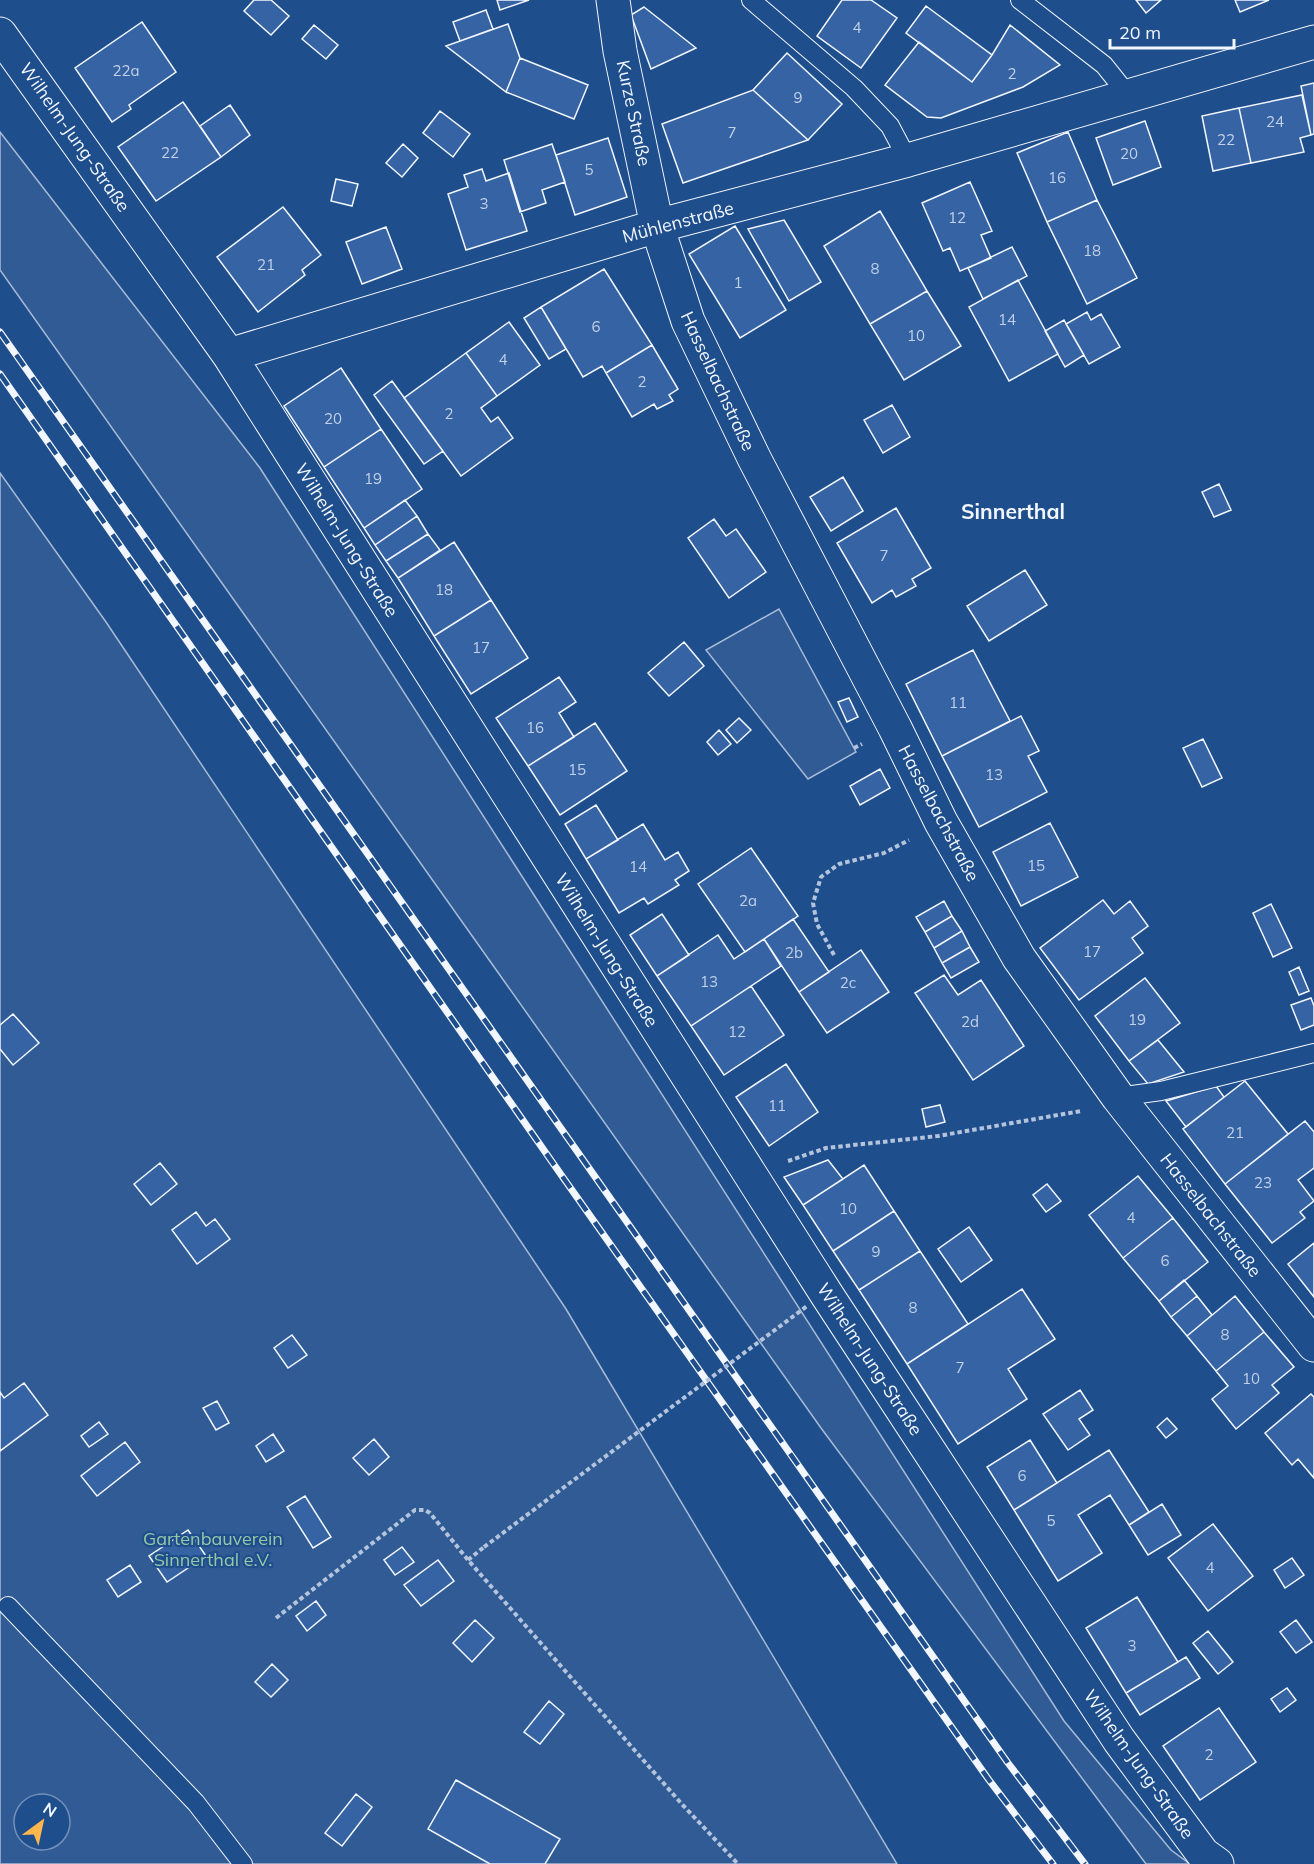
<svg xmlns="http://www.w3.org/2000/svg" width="1314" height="1864" font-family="Mulish,sans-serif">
	<rect width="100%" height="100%" fill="#1f4e8c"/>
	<!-- built -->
	<path fill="#305b95" stroke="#a8bbd7" stroke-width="1.5" fill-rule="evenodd" d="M 0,132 L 260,468 L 1064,1721 L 1171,1850 L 1190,1864 L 1146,1864 L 821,1428 L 0,270 Z
		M 0,473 L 106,622 L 566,1309 L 897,1864 L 0,1864 ZM 24,1804 L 60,1804 L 60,1840 L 24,1840 Z
		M 779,609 L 856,752 L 808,779 L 706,650 Z"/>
	<!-- building -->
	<path fill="#3563a3" stroke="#f2f6ff" stroke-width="1.5" d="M 254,0 L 271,0 L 289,16 L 271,35 L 244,11 Z
		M 497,0 L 529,0 L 500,10 Z
		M 842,0 L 871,0 L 897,18 L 861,68 L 817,36 Z
		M 1136,0 L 1161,0 L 1146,13 Z
		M 1235,0 L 1269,0 L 1240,12 Z
		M 926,6 L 992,55 L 972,82 L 906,33 Z
		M 644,7 L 696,48 L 651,69 L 631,15 Z
		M 486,10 L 493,29 L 460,41 L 453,22 Z
		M 142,22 L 176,72 L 129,105 L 131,109 L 112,122 L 75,68 Z
		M 508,24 L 520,58 L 506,92 L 446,46 Z
		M 314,25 L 338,45 L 326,59 L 302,39 Z
		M 1010,25 L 1060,65 L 1023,87 L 941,118 L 927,117 L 885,85 L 919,42 L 972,82 L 992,55 Z
		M 787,53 L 842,104 L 808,140 L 753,90 Z
		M 520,58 L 588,85 L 574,119 L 506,92 Z
		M 1314,83 L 1314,134 L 1311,135 L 1301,86 Z
		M 753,90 L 808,140 L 683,183 L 662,124 Z
		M 1302,95 L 1311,135 L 1300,138 L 1304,152 L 1251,163 L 1239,108 Z
		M 183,102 L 221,157 L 156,201 L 118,147 Z
		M 230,105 L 250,135 L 221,157 L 200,126 Z
		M 1239,108 L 1251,163 L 1213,171 L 1202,116 Z
		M 440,111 L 470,134 L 453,157 L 423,133 Z
		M 1145,121 L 1161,167 L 1113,185 L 1096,138 Z
		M 1068,132 L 1097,200 L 1047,222 L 1017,153 Z
		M 608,138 L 627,197 L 575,215 L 556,155 Z
		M 403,144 L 418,158 L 402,177 L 386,163 Z
		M 552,144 L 565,182 L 542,190 L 546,203 L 520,212 L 504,160 Z
		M 482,169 L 486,181 L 509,173 L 527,231 L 466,250 L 448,194 L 468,187 L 464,175 Z
		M 336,179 L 358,184 L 352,206 L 331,201 Z
		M 970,182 L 992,231 L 981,235 L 991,258 L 960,271 L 950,248 L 943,251 L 922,203 Z
		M 1097,200 L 1137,278 L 1087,304 L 1047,222 Z
		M 283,207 L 321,255 L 302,270 L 305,275 L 258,312 L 217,257 Z
		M 880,211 L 927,291 L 870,324 L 824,246 Z
		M 784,220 L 821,282 L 789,301 L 748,229 Z
		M 735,226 L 786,310 L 740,338 L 689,254 Z
		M 386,227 L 402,269 L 362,284 L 346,242 Z
		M 1012,247 L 1027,276 L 983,299 L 968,268 Z
		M 604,269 L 652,345 L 606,373 L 602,366 L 583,377 L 541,307 Z
		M 1018,280 L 1058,354 L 1009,381 L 969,307 Z
		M 927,291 L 961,346 L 904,380 L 870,324 Z
		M 541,307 L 566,349 L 549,359 L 524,318 Z
		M 1087,312 L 1091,320 L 1101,314 L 1120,347 L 1089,364 L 1066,324 Z
		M 1064,320 L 1084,355 L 1065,367 L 1045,331 Z
		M 509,322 L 540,365 L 497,396 L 466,353 Z
		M 652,345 L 678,389 L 669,395 L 673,401 L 657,409 L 654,404 L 632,417 L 606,373 Z
		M 466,353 L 497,396 L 481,408 L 491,422 L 498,417 L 513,438 L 461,476 L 404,398 Z
		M 341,368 L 381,429 L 324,467 L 284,406 Z
		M 392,381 L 443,451 L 424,464 L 374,395 Z
		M 892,405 L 910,437 L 883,453 L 864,420 Z
		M 381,429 L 422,489 L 364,528 L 324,467 Z
		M 843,477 L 863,511 L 831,531 L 810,497 Z
		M 1219,484 L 1231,510 L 1214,517 L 1202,492 Z
		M 405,500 L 417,516 L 375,545 L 364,528 Z
		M 896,508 L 931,568 L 912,579 L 916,586 L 896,597 L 892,590 L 872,603 L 837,543 Z
		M 417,516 L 428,534 L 386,561 L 375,545 Z
		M 714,519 L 726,536 L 736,529 L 766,572 L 729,598 L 688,538 Z
		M 428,534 L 440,550 L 398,578 L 386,561 Z
		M 454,542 L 491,600 L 434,636 L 398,578 Z
		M 1025,570 L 1047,605 L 989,641 L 967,606 Z
		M 491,600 L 528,658 L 471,694 L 434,636 Z
		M 684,642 L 704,666 L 669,696 L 648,673 Z
		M 973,650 L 1010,721 L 942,756 L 906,684 Z
		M 559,677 L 576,702 L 559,713 L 574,737 L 528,766 L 496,718 Z
		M 849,698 L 858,717 L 847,722 L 838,702 Z
		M 1021,716 L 1039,751 L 1028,756 L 1047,792 L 979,827 L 942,756 Z
		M 739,718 L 751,730 L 737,743 L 726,730 Z
		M 595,723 L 627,771 L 560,815 L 528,766 Z
		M 719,730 L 731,744 L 718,755 L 707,742 Z
		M 1203,739 L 1222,778 L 1202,787 L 1183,748 Z
		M 880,769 L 890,788 L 860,805 L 850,786 Z
		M 596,805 L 618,840 L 586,859 L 565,824 Z
		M 1050,823 L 1078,877 L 1021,906 L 993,852 Z
		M 643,824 L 665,860 L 678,852 L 689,871 L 675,880 L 679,885 L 648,904 L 644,898 L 619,913 L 586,859 Z
		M 751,848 L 798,916 L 745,952 L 698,884 Z
		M 1103,900 L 1114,914 L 1130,901 L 1148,926 L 1132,938 L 1143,953 L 1079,1000 L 1040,948 Z
		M 944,901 L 952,916 L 925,932 L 916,917 Z
		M 1271,904 L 1292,948 L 1273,957 L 1253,913 Z
		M 662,914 L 689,955 L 657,976 L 630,935 Z
		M 952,916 L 962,931 L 934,948 L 925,932 Z
		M 793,919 L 829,972 L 799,992 L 764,939 Z
		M 962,931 L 970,947 L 942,963 L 934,948 Z
		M 718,935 L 734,959 L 764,939 L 781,966 L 691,1026 L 657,976 Z
		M 970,947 L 979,962 L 951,978 L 942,963 Z
		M 861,950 L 889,992 L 827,1033 L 799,992 Z
		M 1299,967 L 1309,991 L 1299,995 L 1289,972 Z
		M 944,975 L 958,995 L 981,980 L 1024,1046 L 973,1080 L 915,993 Z
		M 1145,978 L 1180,1023 L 1129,1061 L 1095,1016 Z
		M 751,986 L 784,1035 L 724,1075 L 691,1026 Z
		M 1311,998 L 1314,1006 L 1314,1025 L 1301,1030 L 1291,1005 Z
		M 13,1014 L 39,1043 L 13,1065 L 0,1049 L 0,1025 Z
		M 1158,1040 L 1184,1072 L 1148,1084 L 1129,1061 Z
		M 786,1064 L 818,1112 L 769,1146 L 736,1097 Z
		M 1245,1081 L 1288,1134 L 1225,1184 L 1183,1129 Z
		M 1216,1086 L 1224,1097 L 1186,1127 L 1166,1101 Z
		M 940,1105 L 945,1122 L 926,1127 L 922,1109 Z
		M 1305,1121 L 1314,1132 L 1314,1168 L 1298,1180 L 1314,1201 L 1300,1212 L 1305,1218 L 1272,1243 L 1225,1184 Z
		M 828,1160 L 843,1179 L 803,1205 L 784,1177 Z
		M 160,1163 L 177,1184 L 151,1205 L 134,1184 Z
		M 864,1165 L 894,1211 L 833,1251 L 803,1205 Z
		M 1138,1176 L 1173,1218 L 1123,1258 L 1089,1215 Z
		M 1047,1184 L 1061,1201 L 1046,1212 L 1033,1195 Z
		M 894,1211 L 920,1251 L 859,1290 L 833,1251 Z
		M 196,1212 L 206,1226 L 215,1219 L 230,1239 L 197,1264 L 172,1230 Z
		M 1173,1218 L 1208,1262 L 1159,1301 L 1123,1258 Z
		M 969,1227 L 992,1260 L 961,1282 L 938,1249 Z
		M 1314,1243 L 1314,1297 L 1288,1264 Z
		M 920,1251 L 968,1324 L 907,1364 L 859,1290 Z
		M 1184,1280 L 1197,1296 L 1171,1317 L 1159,1301 Z
		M 1022,1289 L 1055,1339 L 1008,1369 L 1027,1399 L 958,1444 L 907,1364 Z
		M 1197,1296 L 1212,1315 L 1187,1336 L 1171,1317 Z
		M 1235,1296 L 1264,1332 L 1216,1371 L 1187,1336 Z
		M 1264,1332 L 1294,1367 L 1272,1385 L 1279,1393 L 1236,1429 L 1212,1399 L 1228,1386 L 1216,1371 Z
		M 292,1335 L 307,1355 L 288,1368 L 274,1348 Z
		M 24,1383 L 48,1415 L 0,1451 L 0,1392 L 4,1398 Z
		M 1080,1390 L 1093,1410 L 1079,1419 L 1090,1435 L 1068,1450 L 1043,1414 Z
		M 1311,1394 L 1314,1397 L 1314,1478 L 1298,1459 L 1292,1465 L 1265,1433 Z
		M 217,1401 L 229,1423 L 216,1430 L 203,1408 Z
		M 1167,1418 L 1177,1429 L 1166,1438 L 1157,1427 Z
		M 99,1422 L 108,1434 L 89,1447 L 81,1436 Z
		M 273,1434 L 284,1451 L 266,1462 L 256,1446 Z
		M 374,1439 L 389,1457 L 369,1475 L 353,1458 Z
		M 1030,1440 L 1057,1483 L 1014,1510 L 987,1467 Z
		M 125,1442 L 140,1462 L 97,1496 L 81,1476 Z
		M 1109,1450 L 1149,1512 L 1129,1525 L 1110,1495 L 1078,1515 L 1102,1553 L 1058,1581 L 1014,1510 Z
		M 305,1496 L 331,1537 L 313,1548 L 287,1507 Z
		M 1162,1504 L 1181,1535 L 1148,1555 L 1129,1525 Z
		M 1213,1524 L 1253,1576 L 1208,1611 L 1168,1558 Z
		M 188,1530 L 206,1556 L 167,1582 L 149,1556 Z
		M 402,1547 L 414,1562 L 395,1575 L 384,1560 Z
		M 1292,1558 L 1304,1575 L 1285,1588 L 1274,1570 Z
		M 438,1560 L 454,1581 L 421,1606 L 404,1585 Z
		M 130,1565 L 141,1582 L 118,1597 L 107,1580 Z
		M 1137,1597 L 1178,1662 L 1126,1693 L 1086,1628 Z
		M 316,1601 L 326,1615 L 307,1631 L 296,1616 Z
		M 475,1620 L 494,1638 L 472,1662 L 453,1643 Z
		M 1296,1620 L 1312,1642 L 1296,1653 L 1280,1632 Z
		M 1208,1631 L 1233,1662 L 1218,1674 L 1193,1643 Z
		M 1186,1657 L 1200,1678 L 1140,1715 L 1126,1693 Z
		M 272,1664 L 288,1680 L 271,1697 L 255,1682 Z
		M 1287,1688 L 1296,1700 L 1280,1712 L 1271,1699 Z
		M 549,1701 L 564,1714 L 540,1744 L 524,1732 Z
		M 1219,1708 L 1256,1762 L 1200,1800 L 1163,1746 Z
		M 456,1780 L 560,1839 L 545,1864 L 490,1864 L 428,1829 Z
		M 356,1794 L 372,1807 L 342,1846 L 325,1833 Z"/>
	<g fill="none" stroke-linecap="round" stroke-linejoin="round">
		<defs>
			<path id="service" d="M 751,0 L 854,88 L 890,126 L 908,160
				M 1020,0 L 1104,65 L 1128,95
				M 1118,1097 L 1161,1091 L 1314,1053
				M 8,1606 L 196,1803 L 243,1864"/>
			<path id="minor" d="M 613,0 L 620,51 L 657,226 L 688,321 L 754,458 L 895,728 L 941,822 L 1019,958 L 1118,1097 L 1314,1345
				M 0,34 L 229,355 L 827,1295 L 1119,1740 L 1203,1854 L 1217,1864
				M 229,355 L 657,226 L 908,160 L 1314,42"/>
		</defs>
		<!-- service casing -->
		<use href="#service" stroke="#f2f6ff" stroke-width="20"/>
		<!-- minor casing -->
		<use href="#minor" stroke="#f2f6ff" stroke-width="35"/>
		<!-- path -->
		<path stroke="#b3c4dc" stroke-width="4" stroke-dasharray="4.5 3" stroke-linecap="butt" d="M 854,748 L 862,744
			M 834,955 L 817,924 L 813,903 L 821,877 L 839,864 L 884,853 L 909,840
			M 788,1161 L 826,1148 L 938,1136 L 1081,1111
			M 468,1560 L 484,1547
			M 276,1618 L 415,1510 L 425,1510 L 430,1513 L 468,1560 L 680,1802 L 738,1864"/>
		<!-- service -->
		<use href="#service" stroke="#1f4e8c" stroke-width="18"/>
		<!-- minor -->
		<use href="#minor" stroke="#1f4e8c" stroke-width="33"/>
		<defs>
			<path id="rail" d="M 0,332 L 1008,1763 L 1085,1864
				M 0,374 L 562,1176 L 989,1780 L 1053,1864"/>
		</defs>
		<!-- rail casing -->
		<use href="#rail" stroke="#f2f6ff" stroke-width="7"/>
		<!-- rail -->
		<use href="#rail" stroke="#1f4e8c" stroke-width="4.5" stroke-dasharray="14" stroke-linecap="butt"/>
		<!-- path-bridge -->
		<path stroke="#b3c4dc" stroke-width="4" stroke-dasharray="4.5 3" stroke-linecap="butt" d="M 484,1547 L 807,1306"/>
	</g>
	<g text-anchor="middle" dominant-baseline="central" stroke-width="4.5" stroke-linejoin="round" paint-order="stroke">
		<!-- number labels -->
		<g font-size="15" fill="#c3d1e8">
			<text x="857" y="27">4</text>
			<text x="126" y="70">22a</text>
			<text x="1012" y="73">2</text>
			<text x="798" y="97">9</text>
			<text x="1275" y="121">24</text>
			<text x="732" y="132">7</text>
			<text x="1226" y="139">22</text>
			<text x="170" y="152">22</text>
			<text x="1129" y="153">20</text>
			<text x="589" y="169">5</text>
			<text x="1057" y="177">16</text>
			<text x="484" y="203">3</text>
			<text x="957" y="217">12</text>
			<text x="1092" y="250">18</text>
			<text x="266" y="264">21</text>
			<text x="875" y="268">8</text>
			<text x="738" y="282">1</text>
			<text x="1007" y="319">14</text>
			<text x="596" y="326">6</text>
			<text x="916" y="335">10</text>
			<text x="503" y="359">4</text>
			<text x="642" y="381">2</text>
			<text x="449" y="413">2</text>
			<text x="333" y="418">20</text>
			<text x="373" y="478">19</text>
			<text x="884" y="555">7</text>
			<text x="444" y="589">18</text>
			<text x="481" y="647">17</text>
			<text x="958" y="702">11</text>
			<text x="535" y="727">16</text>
			<text x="577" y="769">15</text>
			<text x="994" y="774">13</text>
			<text x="1036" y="865">15</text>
			<text x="638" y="866">14</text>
			<text x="748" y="900">2a</text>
			<text x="1092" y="951">17</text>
			<text x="794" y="952">2b</text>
			<text x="709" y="981">13</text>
			<text x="848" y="982">2c</text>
			<text x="1137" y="1019">19</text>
			<text x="970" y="1021">2d</text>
			<text x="737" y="1031">12</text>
			<text x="777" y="1105">11</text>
			<text x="1235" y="1132">21</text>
			<text x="1263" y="1182">23</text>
			<text x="848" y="1208">10</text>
			<text x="1131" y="1217">4</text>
			<text x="876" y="1251">9</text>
			<text x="1165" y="1260">6</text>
			<text x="913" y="1307">8</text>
			<text x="1225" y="1334">8</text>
			<text x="960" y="1367">7</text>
			<text x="1251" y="1378">10</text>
			<text x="1022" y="1475">6</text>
			<text x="1051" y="1520">5</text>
			<text x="1210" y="1567">4</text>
			<text x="1132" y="1645">3</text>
			<text x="1209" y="1754">2</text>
		</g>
		<!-- street labels -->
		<g font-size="18" fill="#f2f6ff" stroke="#1f4e8c">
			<text transform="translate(634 113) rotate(78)">Kurze Straße</text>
			<text transform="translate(75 137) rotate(55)">Wilhelm-Jung-Straße</text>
			<text transform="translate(678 222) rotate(-15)">Mühlenstraße</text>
			<text transform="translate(718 381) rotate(65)">Hasselbachstraße</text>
			<text transform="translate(347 540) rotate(58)">Wilhelm-Jung-Straße</text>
			<text transform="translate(939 813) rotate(62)">Hasselbachstraße</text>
			<text transform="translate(607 950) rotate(58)">Wilhelm-Jung-Straße</text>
			<text transform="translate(1211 1215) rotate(52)">Hasselbachstraße</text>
			<text transform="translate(870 1359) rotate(57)">Wilhelm-Jung-Straße</text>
			<text transform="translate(1139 1764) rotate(55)">Wilhelm-Jung-Straße</text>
		</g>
		<!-- park labels -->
		<g font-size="18" fill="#97c8a6" stroke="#1f4e8c">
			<text x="213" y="1538">Gartenbauverein<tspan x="213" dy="21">Sinnerthal e.V.</tspan></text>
		</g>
		<!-- quarter labels -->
		<g font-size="21" font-weight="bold" fill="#f2f6ff" stroke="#1f4e8c">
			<text x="1013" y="511">Sinnerthal</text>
		</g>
	</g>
	<!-- north arrow -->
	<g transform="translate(42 1822) rotate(33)"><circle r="28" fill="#1f4e8c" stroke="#7391ba" stroke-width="1.5"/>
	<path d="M0-4.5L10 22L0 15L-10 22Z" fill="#ffb74d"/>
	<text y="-9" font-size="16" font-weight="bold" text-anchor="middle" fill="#f2f6ff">N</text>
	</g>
	<!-- scale -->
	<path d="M1110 39v9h124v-9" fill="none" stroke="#f2f6ff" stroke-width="3"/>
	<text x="1119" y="39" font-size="18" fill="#f2f6ff" stroke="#1f4e8c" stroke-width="4.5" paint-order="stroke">20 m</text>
</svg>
